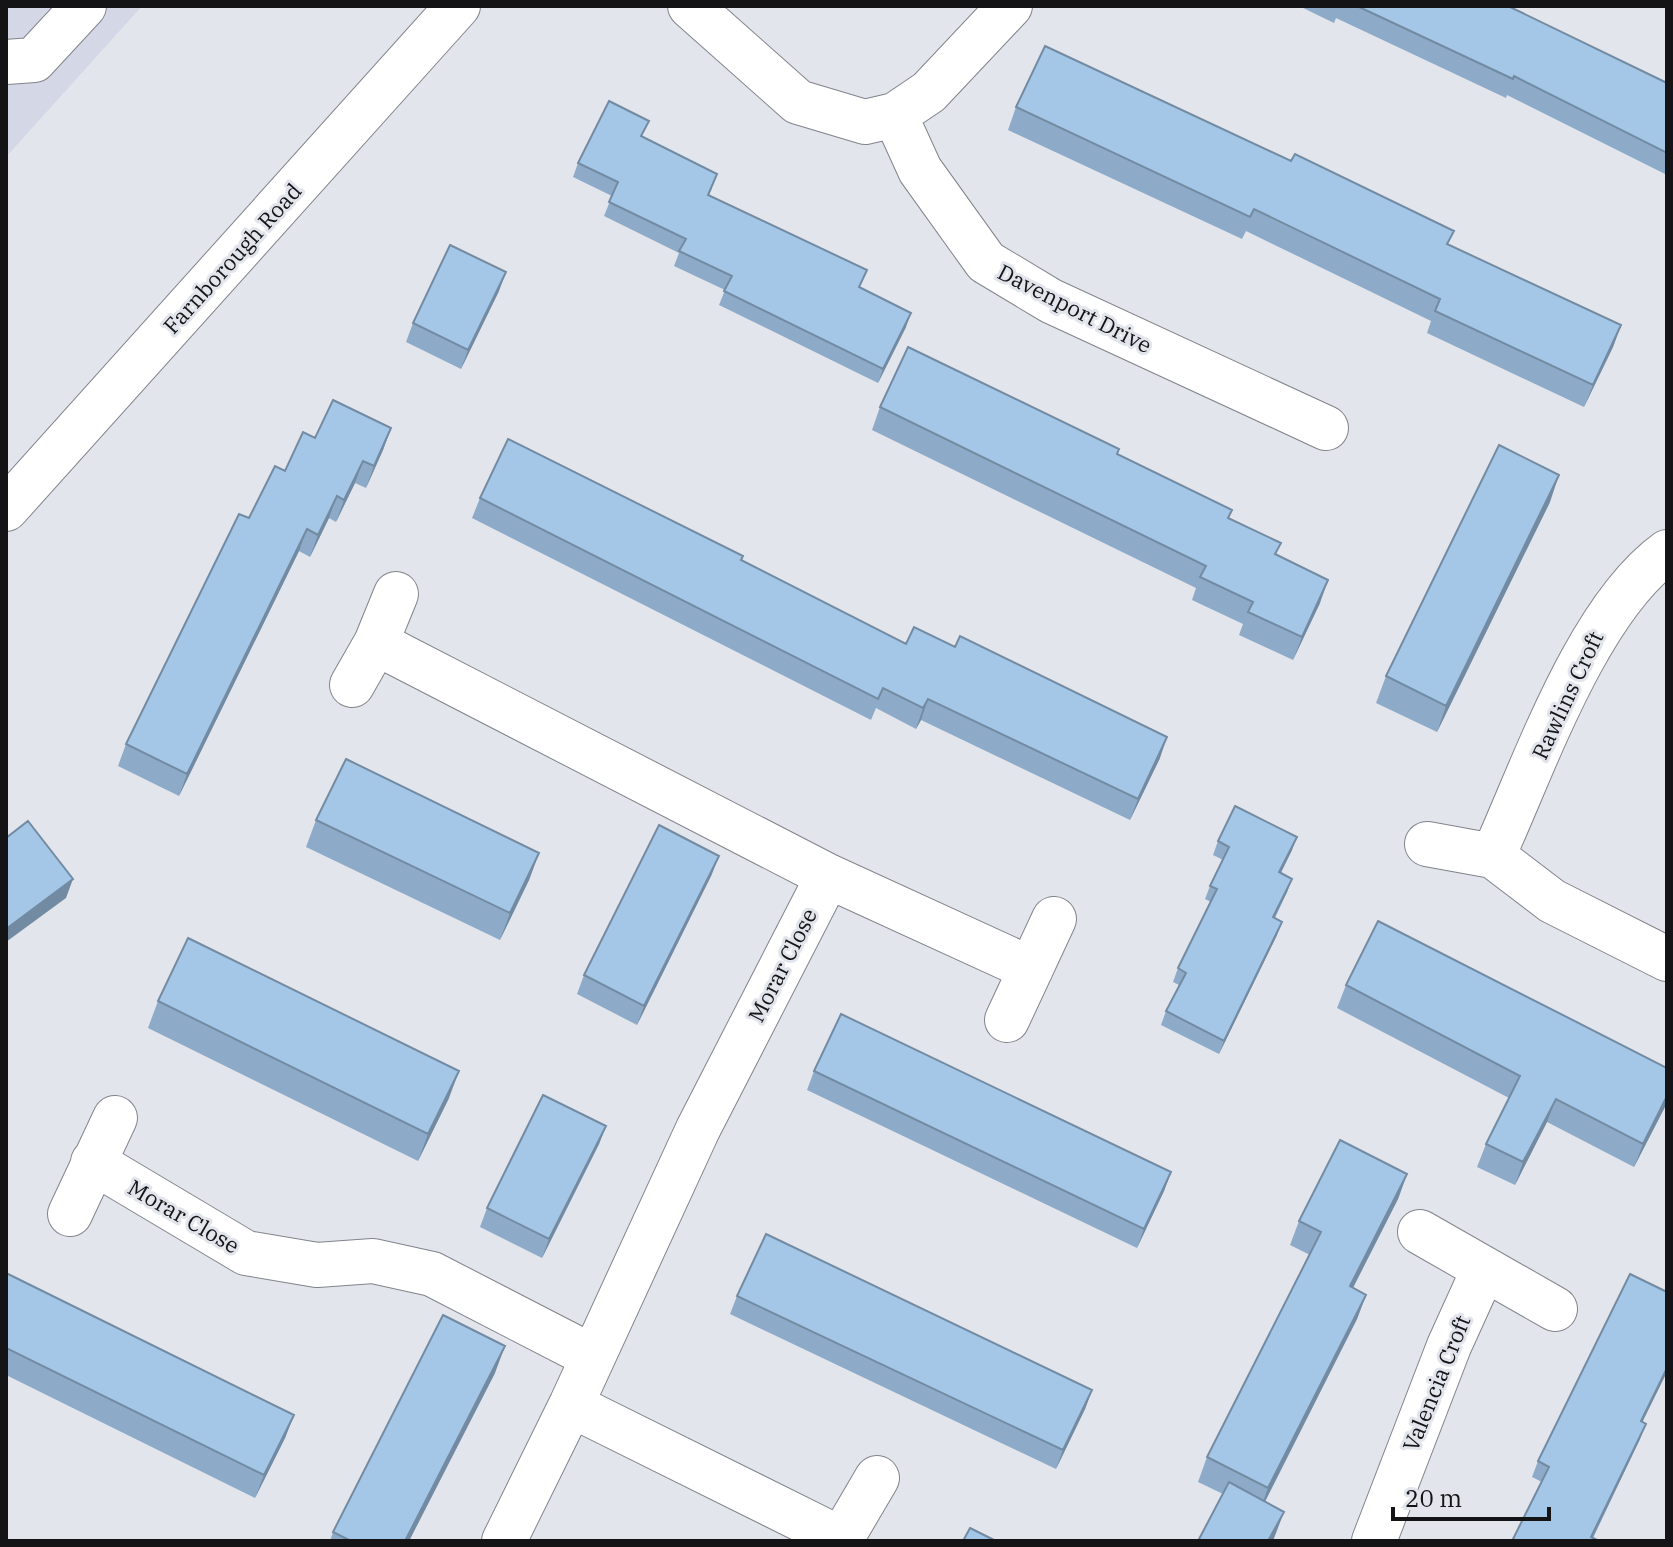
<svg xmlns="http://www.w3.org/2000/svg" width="1673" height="1547" font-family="'IBM Plex Serif',serif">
	<rect width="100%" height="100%" fill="#e3e5ed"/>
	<!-- built -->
	<path fill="#d4d7e6" d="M 6,6 L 142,6 L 6,157 Z"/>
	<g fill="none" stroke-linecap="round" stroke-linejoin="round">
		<defs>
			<path id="minor" d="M 690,6 L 798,102 L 865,122 L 895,115 L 920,170 L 986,262 L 1051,301 L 1326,428
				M 6,62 L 34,60 L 84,6
				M 895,115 L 929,92 L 1010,6
				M 6,509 L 458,6
				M 376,643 L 828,876 L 1031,969
				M 352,685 L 376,643 L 396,594
				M 1427,844 L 1493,856 L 1552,901 L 1667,959
				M 1493,856 C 1534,766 1587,610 1667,552
				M 1007,1020 L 1054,919
				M 93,1162 L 246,1253 L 317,1265 L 373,1261 L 432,1274 L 593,1357
				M 70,1214 L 115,1118
				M 1420,1232 L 1555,1309
				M 571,1405 L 841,1539
				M 504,1541 L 571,1405 L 698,1129 L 828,876
				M 840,1541 L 877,1478
				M 1374,1541 L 1449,1346 L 1483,1271"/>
		</defs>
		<!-- minor casing -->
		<use href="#minor" stroke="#82848b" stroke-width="46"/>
		<!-- minor -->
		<use href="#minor" stroke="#fff" stroke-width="44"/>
	</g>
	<!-- wall -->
	<path fill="#8dabc8" d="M 1299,6 L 1508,6 L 1667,83 L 1667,175 L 1507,95 L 1506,98 L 1336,18 L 1334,23 Z
		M 1016,107 L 1449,245 L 1621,325 L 1613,347 L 1584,407 L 1427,333 L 1431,321 L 1246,231 L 1242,239 L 1008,130 Z
		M 642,137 L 712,188 L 709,195 L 860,288 L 906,327 L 878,383 L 719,305 L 725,290 L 674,266 L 679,253 L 604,216 L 612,196 L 573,177 L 578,163 Z
		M 499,291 L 461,369 L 406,342 L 413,323 Z
		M 880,407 L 1117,454 L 1229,519 L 1277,555 L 1320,603 L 1293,660 L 1239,635 L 1243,624 L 1192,600 L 1196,588 L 872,430 Z
		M 391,428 L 383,450 L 366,488 L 355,483 L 336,522 L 329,518 L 310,557 L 299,551 L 179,796 L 118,766 L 126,744 L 249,518 L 285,471 L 315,438 Z
		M 480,498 L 742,560 L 906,644 L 1160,758 L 1130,820 L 921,720 L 916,729 L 876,708 L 871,720 L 472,518 Z
		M 1550,502 L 1437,732 L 1376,703 L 1386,676 Z
		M 316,820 L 539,853 L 529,880 L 500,940 L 306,847 Z
		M 1218,841 L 1292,850 L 1281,873 L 1292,879 L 1287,892 L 1275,918 L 1277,935 L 1219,1054 L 1161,1025 L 1166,1011 L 1179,985 L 1173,982 L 1178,968 L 1211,902 L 1205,899 L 1210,886 L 1223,860 L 1213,855 Z
		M 712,874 L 637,1025 L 577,994 L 584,975 Z
		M 1346,985 L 1667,1068 L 1667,1103 L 1634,1167 L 1547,1122 L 1515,1185 L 1477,1167 L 1486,1144 L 1509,1098 L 1337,1008 Z
		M 158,1001 L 449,1098 L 418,1161 L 148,1028 Z
		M 814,1071 L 1171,1172 L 1164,1191 L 1137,1248 L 807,1090 Z
		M 606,1126 L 599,1144 L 542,1258 L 480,1227 L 487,1208 Z
		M 1407,1174 L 1398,1199 L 1353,1288 L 1366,1295 L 1357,1319 L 1265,1502 L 1223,1494 L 1198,1482 L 1207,1457 L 1310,1255 L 1290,1245 L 1299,1221 Z
		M 6,1273 L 294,1415 L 285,1438 L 255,1498 L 6,1375 Z
		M 737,1296 L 1092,1390 L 1085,1409 L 1056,1469 L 730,1314 Z
		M 495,1373 L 409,1541 L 330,1541 L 333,1532 Z
		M 1643,1422 L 1640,1439 L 1593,1538 L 1512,1541 L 1542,1482 L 1532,1477 L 1538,1461 Z"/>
	<!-- shaded-wall -->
	<path fill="#738ba2" d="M 506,272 L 499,291 L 461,369 L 468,350 Z
		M 911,313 L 906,327 L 878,383 L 883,369 Z
		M 1621,325 L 1613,347 L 1584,407 L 1593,385 Z
		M 391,428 L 383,450 L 366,488 L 374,466 Z
		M 363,461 L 355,483 L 336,522 L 344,500 Z
		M 1559,475 L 1550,502 L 1437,732 L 1446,706 Z
		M 337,496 L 329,518 L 310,557 L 318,535 Z
		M 307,529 L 299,551 L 179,796 L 187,774 Z
		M 1328,580 L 1320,603 L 1293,660 L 1302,637 Z
		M 928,699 L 921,720 L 916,729 L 923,708 Z
		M 1167,737 L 1160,758 L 1130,820 L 1138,799 Z
		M 1297,837 L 1292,850 L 1274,886 L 1279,872 Z
		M 539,853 L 529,880 L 500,940 L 510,913 Z
		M 719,856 L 712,874 L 637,1025 L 644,1006 Z
		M 73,879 L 66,898 L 6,942 L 6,929 Z
		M 1292,879 L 1287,892 L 1268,930 L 1273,917 Z
		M 1282,922 L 1277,935 L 1219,1054 L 1224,1041 Z
		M 459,1071 L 449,1098 L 418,1161 L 428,1134 Z
		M 1667,1096 L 1667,1103 L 1634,1167 L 1643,1144 Z
		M 1556,1099 L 1547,1122 L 1515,1185 L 1523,1162 Z
		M 606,1126 L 599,1144 L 542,1258 L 549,1239 Z
		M 1171,1172 L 1164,1191 L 1137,1248 L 1144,1229 Z
		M 1407,1174 L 1398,1199 L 1341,1311 L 1350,1286 Z
		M 1366,1295 L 1357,1319 L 1259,1513 L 1268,1488 Z
		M 505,1346 L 495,1373 L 409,1541 L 405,1541 Z
		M 1667,1368 L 1667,1372 L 1635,1437 L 1641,1421 Z
		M 1092,1390 L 1085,1409 L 1056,1469 L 1063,1450 Z
		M 294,1415 L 285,1438 L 255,1498 L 264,1475 Z
		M 1646,1424 L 1640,1439 L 1591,1541 L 1590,1541 Z
		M 1284,1512 L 1273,1541 L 1268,1541 Z"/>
	<!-- building -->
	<path fill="#a4c7e8" stroke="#738ba2" stroke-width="2" d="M 1357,6 L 1508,6 L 1667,83 L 1667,153 L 1514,76 L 1513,79 Z
		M 1045,46 L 1291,161 L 1295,154 L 1454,231 L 1447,244 L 1621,325 L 1593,385 L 1435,311 L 1440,299 L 1254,209 L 1250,217 L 1016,107 Z
		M 609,101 L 649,121 L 641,136 L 717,174 L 708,195 L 867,270 L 859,287 L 911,313 L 883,369 L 724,291 L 732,276 L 679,251 L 686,239 L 609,202 L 618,182 L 578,163 Z
		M 450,245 L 506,272 L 468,350 L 413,323 Z
		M 908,347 L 1119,449 L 1117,454 L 1232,510 L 1228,518 L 1281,543 L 1275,554 L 1328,580 L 1302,637 L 1248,612 L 1253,602 L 1200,577 L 1206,566 L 880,407 Z
		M 333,400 L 391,428 L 374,466 L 363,461 L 344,500 L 337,496 L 318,535 L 307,529 L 187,774 L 126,744 L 239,514 L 249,518 L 275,466 L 285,471 L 303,432 L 315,438 Z
		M 508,439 L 743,556 L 741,560 L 906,644 L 914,627 L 955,647 L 960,636 L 1167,737 L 1138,799 L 928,699 L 923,708 L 883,688 L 878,699 L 480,498 Z
		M 1499,445 L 1559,475 L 1446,706 L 1386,676 Z
		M 346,759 L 539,853 L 510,913 L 316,820 Z
		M 1235,806 L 1297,837 L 1279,872 L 1292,879 L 1273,917 L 1282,922 L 1224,1041 L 1166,1011 L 1186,973 L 1178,968 L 1217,889 L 1210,886 L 1229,847 L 1218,841 Z
		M 28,821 L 73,879 L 6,929 L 6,838 Z
		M 659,825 L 719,856 L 644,1006 L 584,975 Z
		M 1378,921 L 1667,1068 L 1667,1096 L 1643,1144 L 1556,1099 L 1523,1162 L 1486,1144 L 1520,1076 L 1346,985 Z
		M 188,938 L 459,1071 L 428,1134 L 158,1001 Z
		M 841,1014 L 1171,1172 L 1144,1229 L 814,1071 Z
		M 543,1095 L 606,1126 L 549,1239 L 487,1208 Z
		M 1340,1140 L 1407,1174 L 1350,1286 L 1366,1295 L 1268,1488 L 1207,1457 L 1321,1232 L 1299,1221 Z
		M 766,1234 L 1092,1390 L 1063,1450 L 737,1296 Z
		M 6,1273 L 294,1415 L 264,1475 L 6,1348 Z
		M 1630,1274 L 1667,1292 L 1667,1368 L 1641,1421 L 1646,1424 L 1591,1537 L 1599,1541 L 1512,1541 L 1549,1467 L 1538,1461 Z
		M 443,1315 L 505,1346 L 405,1541 L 351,1541 L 333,1532 Z
		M 1229,1482 L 1284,1512 L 1268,1541 L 1198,1541 Z
		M 970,1528 L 996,1541 L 963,1541 Z"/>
	<g text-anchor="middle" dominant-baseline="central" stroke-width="6" stroke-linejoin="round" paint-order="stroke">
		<!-- street labels -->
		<g font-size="22" fill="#141417" stroke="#e3e5ed">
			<text transform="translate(232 258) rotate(-48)">Farnborough Road</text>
			<text transform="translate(1075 308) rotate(27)">Davenport Drive</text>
			<text transform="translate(1567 695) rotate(-65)">Rawlins Croft</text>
			<text transform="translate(782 965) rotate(-63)">Morar Close</text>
			<text transform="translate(184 1216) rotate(30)">Morar Close</text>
			<text transform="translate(1436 1383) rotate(-68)">Valencia Croft</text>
		</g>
	</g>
	<!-- border -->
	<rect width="1673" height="1547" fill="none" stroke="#141417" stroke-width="16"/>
	<!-- scale -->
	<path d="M1393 1507v12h156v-12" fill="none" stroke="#141417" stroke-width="4"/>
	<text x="1405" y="1507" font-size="24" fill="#141417" stroke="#e3e5ed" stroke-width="6" paint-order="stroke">20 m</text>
</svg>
